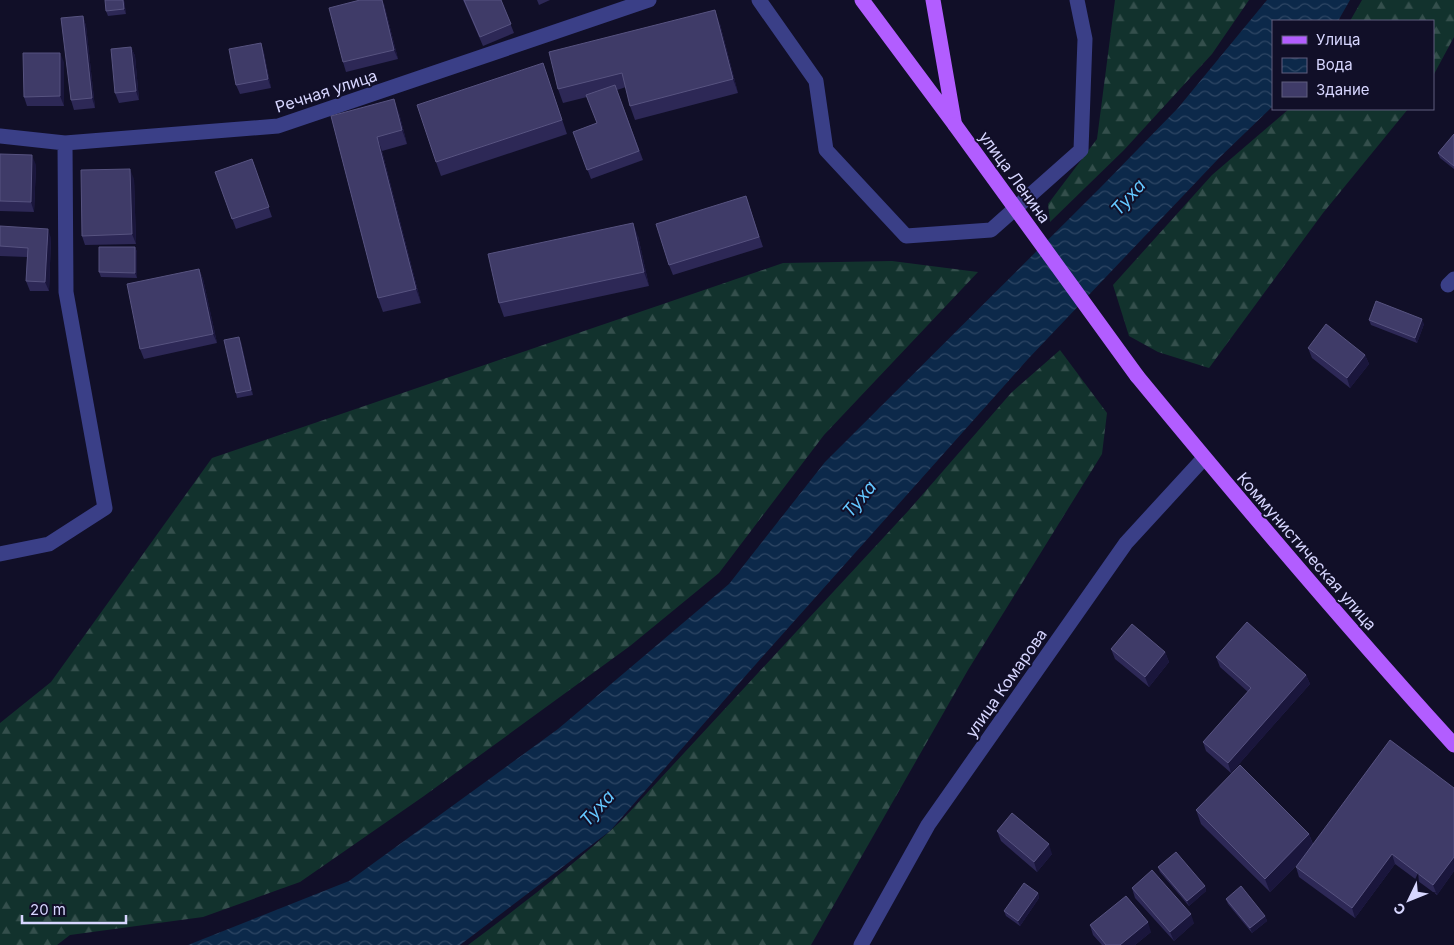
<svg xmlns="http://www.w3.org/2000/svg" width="1454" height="945" font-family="Inter,sans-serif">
	<defs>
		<pattern id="forest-firs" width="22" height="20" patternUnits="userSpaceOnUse" patternTransform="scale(1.25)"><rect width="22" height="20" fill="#12322d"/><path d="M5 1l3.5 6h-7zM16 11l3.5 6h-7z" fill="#344f4c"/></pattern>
		<pattern id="water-waves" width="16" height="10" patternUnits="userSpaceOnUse" patternTransform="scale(1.25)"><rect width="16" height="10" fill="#0c294a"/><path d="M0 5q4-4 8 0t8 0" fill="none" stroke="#2f4765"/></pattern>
	</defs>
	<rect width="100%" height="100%" fill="#110f28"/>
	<!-- forest -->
	<path fill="url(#forest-firs)" d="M 1115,0 L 1249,0 L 1212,54 L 1124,150 L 1050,222 L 1048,204 L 1097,139 Z
		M 1362,0 L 1454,0 L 1454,37 L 1433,76 L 1433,21 L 1350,21 Z
		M 1289,109 L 1408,109 L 1323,213 L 1209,368 L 1158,352 L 1129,336 L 1113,285 L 1212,175 Z
		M 892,261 L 978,272 L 824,435 L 719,573 L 630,646 L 424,796 L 300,882 L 203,917 L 70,935 L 57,945 L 0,945 L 0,723 L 51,682 L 212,458 L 783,263 Z
		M 1060,350 L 1107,413 L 1102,454 L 968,670 L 811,945 L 468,945 C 521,905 574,865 622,820 L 909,510 L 1011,393 Z"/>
	<!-- water -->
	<path fill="url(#water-waves)" d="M 1267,0 L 1350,0 L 1338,21 L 1273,21 L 1273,106 L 1219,158 L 1028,359 L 748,673 L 610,831 L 460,945 L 188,945 L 349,881 L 558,729 L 729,584 L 825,462 L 1099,189 L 1178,108 Z"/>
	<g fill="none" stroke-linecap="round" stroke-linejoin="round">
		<!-- minor -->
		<path stroke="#3a3f87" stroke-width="15" d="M 759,0 L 816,81 L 826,150 L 906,236 L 991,230 L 1081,150 L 1085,39 L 1077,0
			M 0,136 L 65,143 L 278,126 L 649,0
			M 1448,285 L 1454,279
			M 0,554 L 49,544 L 105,508 L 66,292 L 65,143
			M 861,945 L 928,825 L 1126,543 L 1204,458"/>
		<!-- major -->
		<path stroke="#b25dff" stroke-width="15" d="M 862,0 L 955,125
			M 933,0 L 954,121
			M 1137,376 C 1240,501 1345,625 1454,745"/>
		<!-- major-bridge -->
		<path stroke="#b25dff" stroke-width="15" d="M 955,125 L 1137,376"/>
	</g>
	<!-- wall -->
	<path fill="#2d2856" d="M 124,0 L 126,14 L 108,16 L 106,11 Z
		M 463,0 L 501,0 L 514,33 L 483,46 Z
		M 537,0 L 550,0 L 539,5 Z
		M 384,4 L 398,59 L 346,72 L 343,62 Z
		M 83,16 L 86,26 L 95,108 L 74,110 L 71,100 Z
		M 720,24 L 738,93 L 635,120 L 630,106 L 626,87 L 617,90 L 643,160 L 591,179 L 573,132 L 597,123 L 587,97 L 563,103 L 558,89 Z
		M 261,43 L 264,53 L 271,88 L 240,94 L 236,85 Z
		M 131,47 L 135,56 L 139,100 L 119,103 L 115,93 Z
		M 64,62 L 64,106 L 27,106 L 24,97 Z
		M 543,63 L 567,134 L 441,176 L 436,162 Z
		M 399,113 L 407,144 L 382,151 L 421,303 L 383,312 L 378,298 L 331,116 Z
		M 1454,134 L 1454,169 L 1440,158 L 1438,153 Z
		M 0,154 L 36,165 L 34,212 L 0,211 Z
		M 252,159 L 272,217 L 236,229 L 215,172 Z
		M 134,179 L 136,244 L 85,245 L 82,236 Z
		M 746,196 L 763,247 L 673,275 L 669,265 Z
		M 0,226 L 51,238 L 49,291 L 30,291 L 26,281 L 27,257 L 0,256 Z
		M 638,236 L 649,286 L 504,317 L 499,303 Z
		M 135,247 L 137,252 L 137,278 L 101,277 L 99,272 Z
		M 199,269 L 203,279 L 217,343 L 144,359 L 140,349 Z
		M 1369,320 L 1424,324 L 1417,343 L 1371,325 Z
		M 241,342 L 253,395 L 237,398 L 236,393 Z
		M 1308,348 L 1365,355 L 1369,364 L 1350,388 L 1312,358 Z
		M 1111,649 L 1165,652 L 1169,662 L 1149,687 L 1115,659 Z
		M 1216,657 L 1306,675 L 1310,684 L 1231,773 L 1206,751 L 1203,742 L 1248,692 L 1220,667 Z
		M 1454,788 L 1454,871 L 1437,895 L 1395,864 L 1355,918 L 1299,877 L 1296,867 L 1299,863 L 1270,892 L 1201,824 L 1196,810 L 1309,834 L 1313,844 Z
		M 997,831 L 1052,854 L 1037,872 L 1001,841 Z
		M 1158,867 L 1205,886 L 1206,891 L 1189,906 L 1160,872 Z
		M 1132,888 L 1194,923 L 1174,941 L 1135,898 Z
		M 1038,893 L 1039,898 L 1020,926 L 1006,916 L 1004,911 Z
		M 1226,899 L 1265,916 L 1267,921 L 1252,933 L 1228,904 Z
		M 1090,925 L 1151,932 L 1135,945 L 1102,945 L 1093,935 Z"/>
	<!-- shaded-wall -->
	<path fill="#1a163c" d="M 123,0 L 124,0 L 126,14 L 124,9 Z
		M 382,0 L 384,4 L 398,59 L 394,50 Z
		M 715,10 L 720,24 L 738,93 L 733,79 Z
		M 83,16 L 86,26 L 95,108 L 92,98 Z
		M 261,43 L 264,53 L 271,88 L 268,79 Z
		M 131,47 L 135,56 L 139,100 L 136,91 Z
		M 60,53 L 64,62 L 64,106 L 60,96 Z
		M 394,99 L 399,113 L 407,144 L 402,130 Z
		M 377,137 L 382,151 L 421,303 L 416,289 Z
		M 32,155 L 36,165 L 34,212 L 31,202 Z
		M 130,169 L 134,179 L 136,244 L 132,234 Z
		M 633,223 L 638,236 L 649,286 L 644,272 Z
		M 48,229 L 51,238 L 49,291 L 45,282 Z
		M 135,247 L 137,252 L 137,278 L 135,273 Z
		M 199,269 L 203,279 L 217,343 L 213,334 Z
		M 1422,319 L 1424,324 L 1417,343 L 1415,338 Z
		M 239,337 L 241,342 L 253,395 L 251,390 Z
		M 1365,355 L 1369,364 L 1350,388 L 1347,378 Z
		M 1165,652 L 1169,662 L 1149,687 L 1145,677 Z
		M 1306,675 L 1310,684 L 1231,773 L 1228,763 Z
		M 1309,834 L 1314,848 L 1270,892 L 1265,879 Z
		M 1049,844 L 1052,854 L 1037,872 L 1034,862 Z
		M 1392,854 L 1395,864 L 1355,918 L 1352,908 Z
		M 1454,857 L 1454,871 L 1437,895 L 1433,885 Z
		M 1205,886 L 1206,891 L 1189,906 L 1187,901 Z
		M 1038,893 L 1039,898 L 1020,926 L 1018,921 Z
		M 1191,914 L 1194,923 L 1174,941 L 1170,932 Z
		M 1265,916 L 1267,921 L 1252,933 L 1250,928 Z
		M 1148,922 L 1151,932 L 1135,945 L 1120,945 Z"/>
	<!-- building -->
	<path fill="#3f3b68" stroke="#575380" d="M 105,0 L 123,0 L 124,9 L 106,11 Z
		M 360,0 L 382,0 L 394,50 L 343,62 L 329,8 Z
		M 464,0 L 501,0 L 511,24 L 480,37 Z
		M 715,10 L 733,79 L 630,106 L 622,73 L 558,89 L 549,52 Z
		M 83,16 L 92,98 L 71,100 L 61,18 Z
		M 261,43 L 268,79 L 236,85 L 229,49 Z
		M 131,47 L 136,91 L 115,93 L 111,49 Z
		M 23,53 L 60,53 L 60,96 L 24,97 Z
		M 543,63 L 562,120 L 436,162 L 417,105 Z
		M 615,85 L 639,151 L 587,170 L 573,132 L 597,123 L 586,95 Z
		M 394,99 L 402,130 L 377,137 L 416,289 L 378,298 L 331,116 Z
		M 1454,134 L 1454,166 L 1438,153 Z
		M 0,154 L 32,155 L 31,202 L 0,201 Z
		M 252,159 L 269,207 L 232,219 L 215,172 Z
		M 130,169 L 132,234 L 82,236 L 81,170 Z
		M 746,196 L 759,237 L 669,265 L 656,224 Z
		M 633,223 L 644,272 L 499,303 L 488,254 Z
		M 0,226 L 48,229 L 45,282 L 26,281 L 28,248 L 0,246 Z
		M 99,247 L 135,247 L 135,273 L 99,272 Z
		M 199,269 L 213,334 L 140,349 L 127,284 Z
		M 1376,301 L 1422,319 L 1415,338 L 1369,320 Z
		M 1326,324 L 1365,355 L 1347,378 L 1308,348 Z
		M 239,337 L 251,390 L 236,393 L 224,340 Z
		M 1247,622 L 1306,675 L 1228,763 L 1203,742 L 1251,688 L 1216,657 Z
		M 1132,624 L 1165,652 L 1145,677 L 1111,649 Z
		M 1390,740 L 1454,788 L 1454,857 L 1433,885 L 1392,854 L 1352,908 L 1296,867 Z
		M 1240,765 L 1309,834 L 1265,879 L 1196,810 Z
		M 1012,813 L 1049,844 L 1034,862 L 997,831 Z
		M 1176,852 L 1205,886 L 1187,901 L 1158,867 Z
		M 1152,870 L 1191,914 L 1170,932 L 1132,888 Z
		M 1024,883 L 1038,893 L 1018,921 L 1004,911 Z
		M 1241,886 L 1265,916 L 1250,928 L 1226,899 Z
		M 1126,896 L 1148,922 L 1120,945 L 1106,945 L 1090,925 Z"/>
	<g text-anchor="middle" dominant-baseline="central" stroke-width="4" stroke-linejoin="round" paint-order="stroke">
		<!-- street labels -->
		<g font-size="16" fill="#d7d6ff" stroke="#110f28">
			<text transform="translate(326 91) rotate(-18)">Речная улица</text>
			<text transform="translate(1015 177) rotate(54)">улица Ленина</text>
			<text transform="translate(1307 551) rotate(49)">Коммунистическая улица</text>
			<text transform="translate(1006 683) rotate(-55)">улица Комарова</text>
		</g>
		<!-- water labels -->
		<g font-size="18" font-style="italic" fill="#64c7ff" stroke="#110f28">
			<text transform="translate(1128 197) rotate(-48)">Туха</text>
			<text transform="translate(859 499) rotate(-50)">Туха</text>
			<text transform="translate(597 808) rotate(-48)">Туха</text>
		</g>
	</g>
	<!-- legend -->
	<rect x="1272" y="20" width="162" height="90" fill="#110f28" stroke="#605f7e"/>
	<rect x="1282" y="36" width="25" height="8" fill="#b25dff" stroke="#605f7e"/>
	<text x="1316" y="45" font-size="15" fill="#d7d6ff">Улица</text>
	<rect x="1282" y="58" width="25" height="15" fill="url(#water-waves)" stroke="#605f7e"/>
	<text x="1316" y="70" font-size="15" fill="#d7d6ff">Вода</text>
	<rect x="1282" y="82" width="25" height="15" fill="#3f3b68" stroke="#605f7e"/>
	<text x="1316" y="95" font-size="15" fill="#d7d6ff">Здание</text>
	<!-- north arrow -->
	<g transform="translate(1409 900) rotate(227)" stroke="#110f28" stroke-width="4" paint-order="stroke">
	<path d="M0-4L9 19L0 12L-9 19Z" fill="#d7d6ff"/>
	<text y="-8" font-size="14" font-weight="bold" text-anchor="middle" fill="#d7d6ff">С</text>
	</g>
	<!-- scale -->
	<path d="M22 915v8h104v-8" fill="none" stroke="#d7d6ff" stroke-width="2.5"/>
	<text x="30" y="915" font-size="15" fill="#d7d6ff" stroke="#110f28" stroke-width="4" paint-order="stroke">20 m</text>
</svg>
